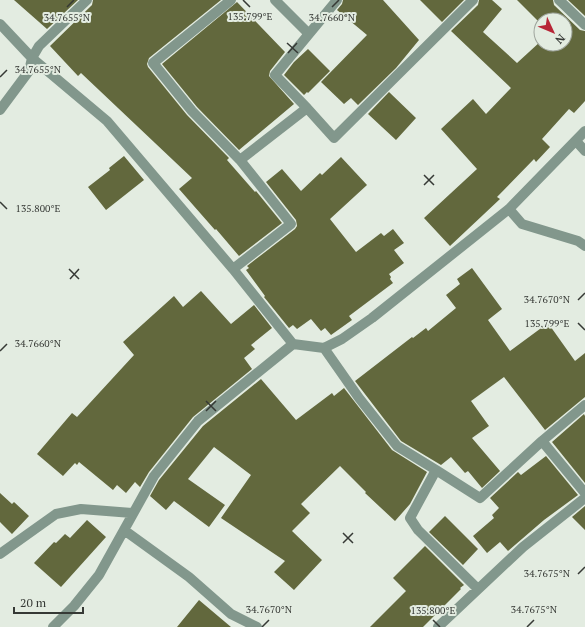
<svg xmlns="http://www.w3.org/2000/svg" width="585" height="627" font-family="'PT Serif',serif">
	<rect width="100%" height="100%" fill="#e3ece1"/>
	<!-- building -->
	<path fill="#62683d" d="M 14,0 L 78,0 L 47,29 Z
		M 93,0 L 221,0 L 149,58 L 147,64 L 148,67 L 187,115 L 229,158 L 227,160 L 255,192 L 256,191 L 282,223 L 239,256 L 216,229 L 215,230 L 179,189 L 192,178 L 81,73 L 78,76 L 50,46 L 92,5 Z
		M 343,0 L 383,0 L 419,40 L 396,68 L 358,105 L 351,98 L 344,104 L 321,82 L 367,35 L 337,10 L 342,4 Z
		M 420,0 L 464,0 L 442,22 Z
		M 479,0 L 492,0 L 502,9 L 483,32 L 517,63 L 541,41 L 541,44 L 565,44 L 565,20 L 541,20 L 541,24 L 517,0 L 553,0 L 554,5 L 580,30 L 585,31 L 585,101 L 574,113 L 569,109 L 542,139 L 550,147 L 536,162 L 534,159 L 497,197 L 500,199 L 450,246 L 424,218 L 477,169 L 441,129 L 473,99 L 486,114 L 511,88 L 451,31 L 478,5 Z
		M 568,0 L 585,0 L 585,16 Z
		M 237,2 L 285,52 L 270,71 L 269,76 L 294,104 L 239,150 L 197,107 L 162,64 Z
		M 308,49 L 330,71 L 308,93 L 307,92 L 304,95 L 284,75 L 294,62 Z
		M 389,92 L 416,118 L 396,140 L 368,114 Z
		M 124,156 L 144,180 L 106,210 L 88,187 L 110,170 L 109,168 Z
		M 341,157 L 367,185 L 330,219 L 356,252 L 381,233 L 384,236 L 393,229 L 404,243 L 394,250 L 404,263 L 389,274 L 391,277 L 390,279 L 393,283 L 349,316 L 352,320 L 331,335 L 325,328 L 321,331 L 311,319 L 297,329 L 293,325 L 289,328 L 264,297 L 265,296 L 246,270 L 249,268 L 247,266 L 295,229 L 297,226 L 296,220 L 266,182 L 282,169 L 301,191 L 320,173 L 322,175 Z
		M 472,268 L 502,309 L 488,320 L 510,351 L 548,323 L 575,361 L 585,353 L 585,397 L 545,430 L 504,377 L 471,401 L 489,426 L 472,438 L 500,471 L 482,488 L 468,471 L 465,473 L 451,457 L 441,465 L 401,441 L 355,381 L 412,337 L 413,338 L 426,328 L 428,331 L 456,308 L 446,295 L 460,284 L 457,279 Z
		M 201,291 L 231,324 L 254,305 L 272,328 L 251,345 L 255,349 L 244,358 L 252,369 L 193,417 L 149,472 L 140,487 L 135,482 L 126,493 L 117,485 L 113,490 L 79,462 L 77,465 L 75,463 L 63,476 L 37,454 L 72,413 L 77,417 L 134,355 L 123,342 L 174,296 L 183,307 Z
		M 261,379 L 296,420 L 332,393 L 334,396 L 344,388 L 392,450 L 427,472 L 410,504 L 395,521 L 365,493 L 366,492 L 340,466 L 301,504 L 310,513 L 292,531 L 322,560 L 294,590 L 274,572 L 285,561 L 221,518 L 251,475 L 214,447 L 188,479 L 225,505 L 209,527 L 174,501 L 166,510 L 150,496 L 159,480 L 203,426 Z
		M 584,414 L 585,416 L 585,483 L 552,442 Z
		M 546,456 L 578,495 L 544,520 L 508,551 L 500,542 L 487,553 L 473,536 L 494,518 L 492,515 L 499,508 L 490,498 L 518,472 L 521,475 Z
		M 0,493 L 12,504 L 14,502 L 29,516 L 12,534 L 0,522 Z
		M 585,506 L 585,530 L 572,517 Z
		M 445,516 L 478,549 L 463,565 L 429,532 Z
		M 87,520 L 106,537 L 61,587 L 34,563 L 54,542 L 56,543 L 65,534 L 70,538 Z
		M 425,546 L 464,585 L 460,588 L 461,589 L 423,627 L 370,627 L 406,591 L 393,578 Z
		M 199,600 L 231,627 L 177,627 Z"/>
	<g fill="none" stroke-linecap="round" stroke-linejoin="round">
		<!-- minor -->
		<path stroke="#82978c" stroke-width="10" d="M 231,0 L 153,63 L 192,111 L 240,160 L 291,224 L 233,269
			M 275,0 L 309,34
			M 559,0 L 585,25
			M 0,24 L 32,58 L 107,121 L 233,269 L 293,344 L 324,348 L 342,339 L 372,318 L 509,209 L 585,131
			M 307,108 L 275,75 L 337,0
			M 0,110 L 29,71 L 32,58 L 39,46 L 87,0
			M 576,141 L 585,151
			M 240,160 L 307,108 L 334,138 L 473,0
			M 509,209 L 522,224 L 578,241 L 585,246
			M 324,348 L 359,398 L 397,446 L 436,470 L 410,518 L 418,530 L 478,589
			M 542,441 L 585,493
			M 436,470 L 480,498 L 542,441 L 585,405
			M 124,530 L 189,577 L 231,614 L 257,627
			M 0,554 L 56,514 L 81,509 L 132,513
			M 53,627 L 74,606 L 99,575 L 154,476 L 198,421 L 293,344
			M 438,627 L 523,547 L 585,498"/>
	</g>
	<!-- ticks -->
	<path fill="none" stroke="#363935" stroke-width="1.5" d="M 243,0 L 250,7M 67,7 L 74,0M 332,7 L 339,0M 287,43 L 298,53M 288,53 L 297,43M 0,77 L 7,70M 424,175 L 434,185M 424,185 L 434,175M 0,202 L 7,209M 69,269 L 79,279M 70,279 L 79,269M 578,300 L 585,293M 578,323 L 585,330M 0,351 L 7,344M 206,401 L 216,411M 206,411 L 216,401M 343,533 L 353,543M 343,543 L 353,533M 578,574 L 585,567M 433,620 L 440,627M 262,627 L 269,620M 527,627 L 534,620"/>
	<g font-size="10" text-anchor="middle" fill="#363935" stroke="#e3ece1" stroke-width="4" stroke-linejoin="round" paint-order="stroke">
		<text x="250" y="20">135.799°E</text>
		<text x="67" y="21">34.7655°N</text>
		<text x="332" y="21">34.7660°N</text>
		<text x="38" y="73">34.7655°N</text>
		<text x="38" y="212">135.800°E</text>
		<text x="547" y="303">34.7670°N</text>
		<text x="547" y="327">135.799°E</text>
		<text x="38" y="347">34.7660°N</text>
		<text x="547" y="577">34.7675°N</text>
		<text x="269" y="613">34.7670°N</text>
		<text x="534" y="613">34.7675°N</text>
		<text x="433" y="614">135.800°E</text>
	</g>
	<!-- north arrow -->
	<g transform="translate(553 32) rotate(134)"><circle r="19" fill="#e3ece1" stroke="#9ea49c"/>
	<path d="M0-3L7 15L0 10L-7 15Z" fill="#b72536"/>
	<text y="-6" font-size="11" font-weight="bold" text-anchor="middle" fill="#363935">N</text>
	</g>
	<!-- scale -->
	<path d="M14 607v6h69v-6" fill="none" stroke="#363935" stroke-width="2"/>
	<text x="20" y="607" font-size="12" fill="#363935" stroke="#e3ece1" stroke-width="3" paint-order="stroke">20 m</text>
</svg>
